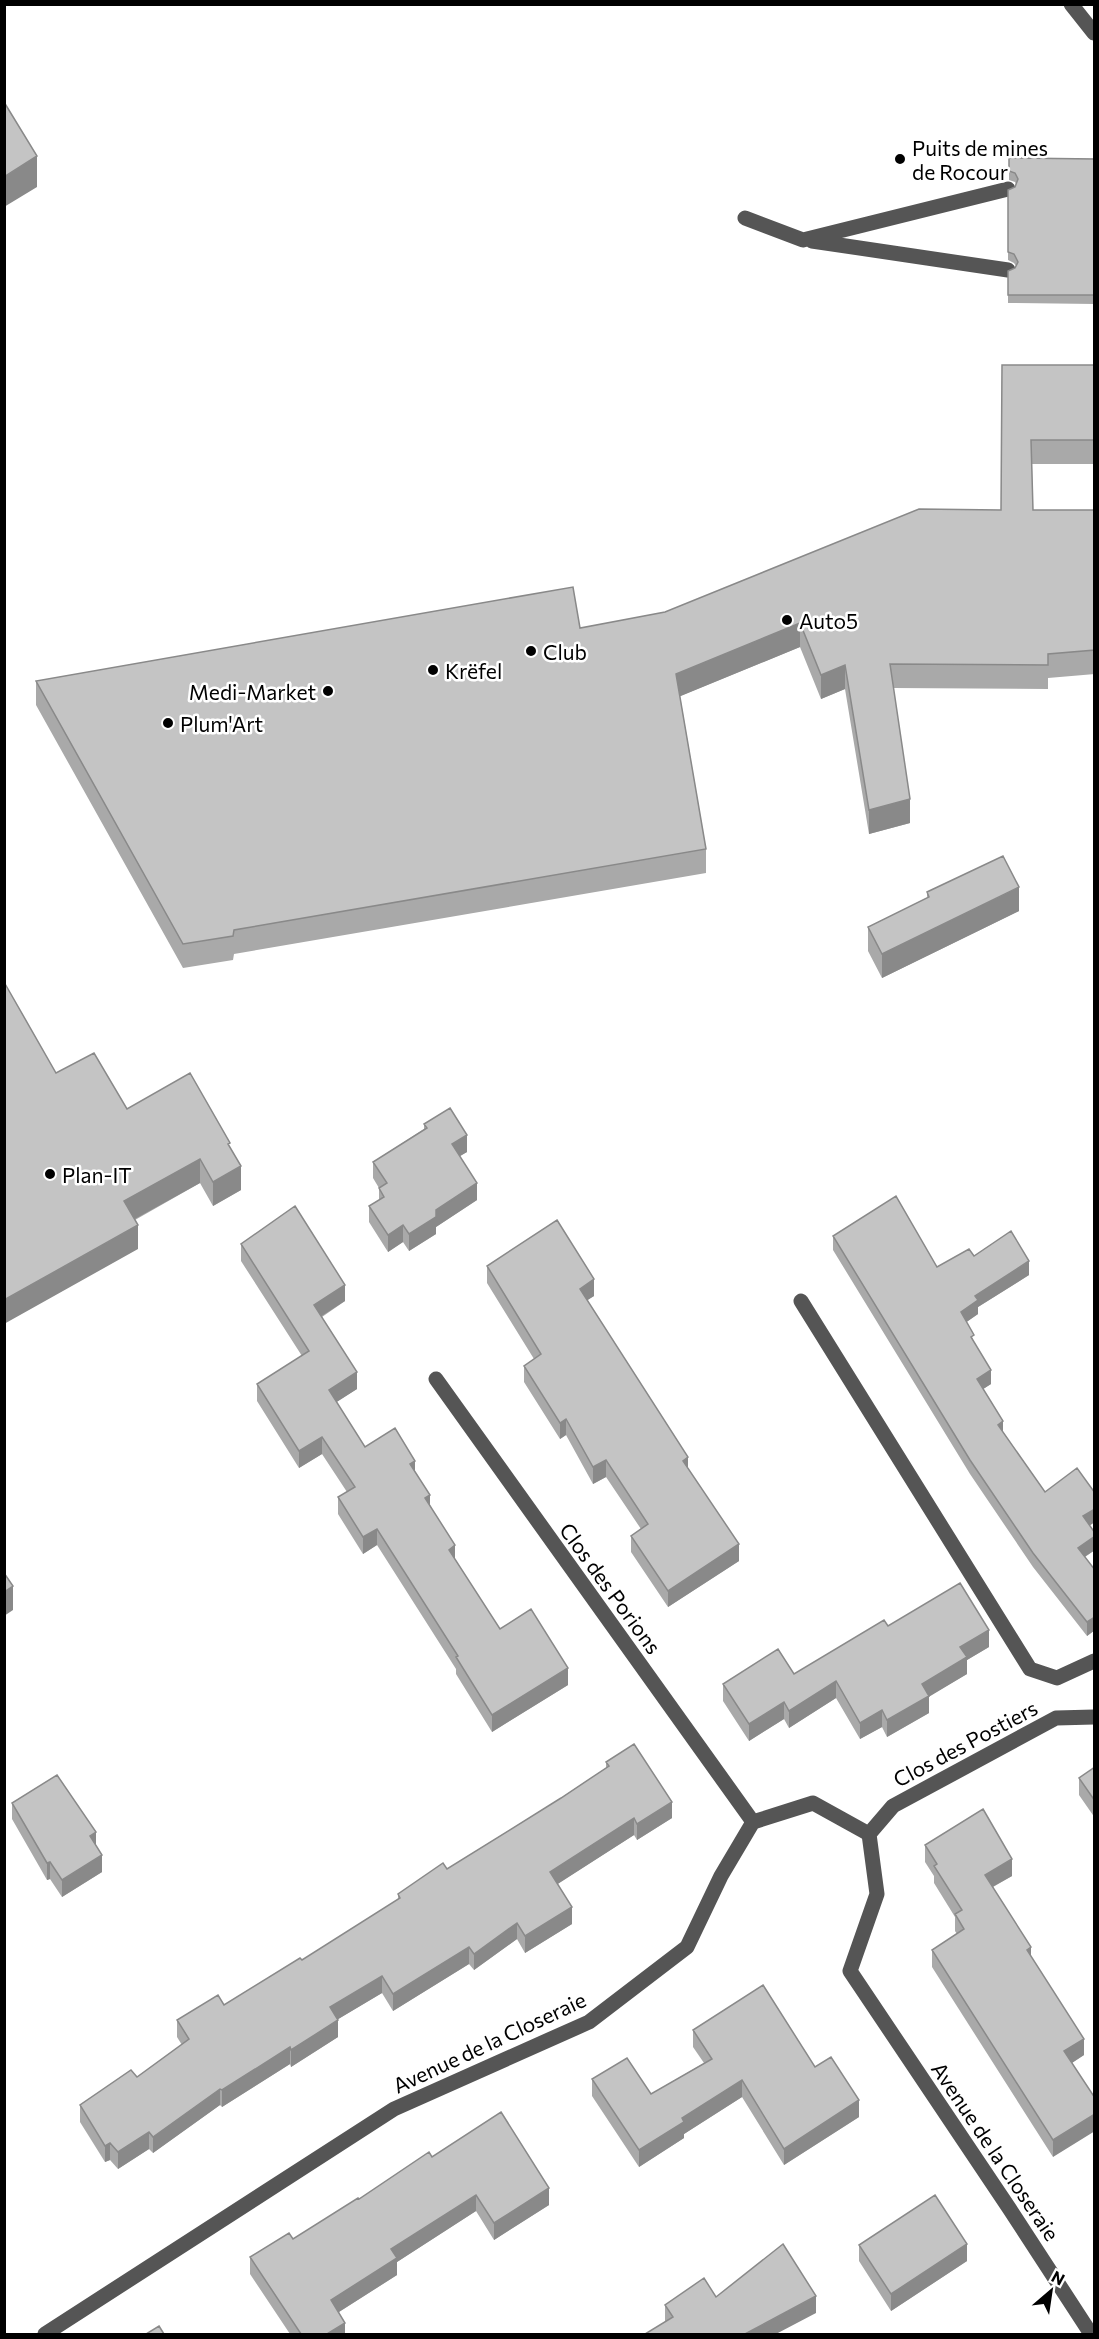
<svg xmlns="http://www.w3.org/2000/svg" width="1099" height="2339" font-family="Commissioner,sans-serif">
	<rect width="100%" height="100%" fill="#fff"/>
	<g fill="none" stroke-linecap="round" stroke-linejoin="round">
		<!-- minor -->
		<path stroke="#555" stroke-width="15" d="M 1071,4 L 1094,33
			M 745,218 L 803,240 L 1008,189
			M 812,241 L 1008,270
			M 801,1301 L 1030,1669 L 1057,1678 L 1094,1661
			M 436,1379 L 753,1822
			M 869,1834 L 893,1806 L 1056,1718 L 1094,1717
			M 45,2334 L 394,2109 L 589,2022 L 687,1947 L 721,1876 L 753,1822 L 813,1803 L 869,1834 L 877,1894 L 850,1971 L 1009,2208 L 1091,2334"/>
	</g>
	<!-- wall -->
	<path fill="#a9a9a9" d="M 1009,158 L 1095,159 L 1095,304 L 1008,303 L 1008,271 L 1015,268 L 1016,266 L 1014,263 L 1008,260 L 1008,190 L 1015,187 L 1016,184 L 1015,182 L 1009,180 Z
		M 1002,365 L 1095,365 L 1095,464 L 1032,464 L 1033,510 L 1095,510 L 1095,674 L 1048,678 L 1048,689 L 893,688 L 910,823 L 869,834 L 845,689 L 821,699 L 800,647 L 680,696 L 706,849 L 706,873 L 234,954 L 233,960 L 183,968 L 36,705 L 36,681 L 580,628 L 665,612 L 1001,510 Z
		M 927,892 L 1019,911 L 882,978 L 868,951 L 868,927 L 927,898 Z
		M 56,1073 L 127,1109 L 230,1147 L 241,1190 L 213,1206 L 200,1183 L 135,1220 L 138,1249 Z
		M 424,1124 L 467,1152 L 459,1156 L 477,1200 L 436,1227 L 436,1234 L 409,1251 L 403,1242 L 388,1252 L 369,1222 L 369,1206 L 379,1200 L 379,1188 L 373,1178 L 373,1162 L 424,1129 Z
		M 833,1236 L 937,1267 L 974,1256 L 1029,1275 L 978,1307 L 978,1314 L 966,1322 L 991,1384 L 983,1389 L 1003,1432 L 1045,1492 L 1089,1526 L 1095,1533 L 1095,1550 L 1085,1557 L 1095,1570 L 1095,1630 L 1087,1636 L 1033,1567 L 970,1474 L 833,1250 Z
		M 241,1244 L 345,1301 L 322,1317 L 357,1389 L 336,1402 L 365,1447 L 415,1472 L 455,1560 L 500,1629 L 568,1685 L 492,1732 L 456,1674 L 456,1669 L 377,1545 L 363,1554 L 338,1514 L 338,1497 L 347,1492 L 322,1454 L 299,1468 L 257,1401 L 257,1384 L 302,1356 L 241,1261 Z
		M 487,1266 L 594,1296 L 587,1300 L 688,1468 L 739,1561 L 668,1607 L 631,1552 L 631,1536 L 641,1529 L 606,1477 L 593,1484 L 566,1435 L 560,1439 L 524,1382 L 524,1366 L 534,1359 L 487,1283 Z
		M 989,1647 L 967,1660 L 967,1674 L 929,1696 L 929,1713 L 887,1737 L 882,1727 L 860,1739 L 836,1698 L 789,1728 L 784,1719 L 749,1741 L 723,1701 L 723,1684 L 794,1674 Z
		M 606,1762 L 672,1818 L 637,1840 L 634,1835 L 557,1884 L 572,1924 L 525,1953 L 517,1939 L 474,1970 L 469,1964 L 393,2011 L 382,1993 L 338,2019 L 338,2037 L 291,2067 L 290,2064 L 222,2107 L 220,2105 L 153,2153 L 149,2149 L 118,2169 L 110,2160 L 105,2162 L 80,2122 L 80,2105 L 137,2077 L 182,2045 L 177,2037 L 177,2020 L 224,2005 L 302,1960 L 398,1900 L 398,1894 L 447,1869 L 561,1798 L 606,1768 Z
		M 1095,1767 L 1095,1818 L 1079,1795 L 1079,1778 Z
		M 12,1803 L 96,1845 L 102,1872 L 62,1897 L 50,1879 L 47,1880 L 12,1819 Z
		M 925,1845 L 1012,1876 L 993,1887 L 1084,2055 L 1072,2063 L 1053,2157 L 932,1967 L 932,1950 L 957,1934 L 955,1931 L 955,1917 L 934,1883 L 934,1876 L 925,1862 Z
		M 693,2030 L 815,2067 L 859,2117 L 784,2165 L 742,2097 L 684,2134 L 684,2138 L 639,2167 L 592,2096 L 592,2079 L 651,2094 L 704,2063 L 693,2047 Z
		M 432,2157 L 549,2205 L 494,2240 L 476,2211 L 397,2262 L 397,2275 L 339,2312 L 345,2334 L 290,2334 L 250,2274 L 250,2257 L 293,2239 Z
		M 859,2245 L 967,2261 L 891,2311 L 859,2261 Z
		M 716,2297 L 816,2313 L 665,2322 L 665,2305 Z"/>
	<!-- shaded-wall -->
	<path fill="#898989" d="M 37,156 L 37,187 L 4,207 L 4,177 Z
		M 800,623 L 800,647 L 676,698 L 676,674 Z
		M 845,665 L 845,689 L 821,699 L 821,675 Z
		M 910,799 L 910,823 L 869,834 L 869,810 Z
		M 1019,887 L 1019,911 L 882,978 L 882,954 Z
		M 467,1135 L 467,1152 L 452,1161 L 452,1144 Z
		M 200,1159 L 200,1183 L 124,1225 L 124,1201 Z
		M 241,1166 L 241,1190 L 213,1206 L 213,1182 Z
		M 477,1183 L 477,1200 L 436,1227 L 436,1234 L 409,1251 L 409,1234 L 436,1210 Z
		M 138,1225 L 138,1249 L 4,1324 L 4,1300 Z
		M 403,1225 L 403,1242 L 388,1252 L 388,1235 Z
		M 1029,1261 L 1029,1275 L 978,1307 L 978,1314 L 961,1326 L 961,1312 L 975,1296 Z
		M 594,1279 L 594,1296 L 580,1305 L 580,1289 Z
		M 345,1285 L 345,1301 L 314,1321 L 314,1305 Z
		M 991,1370 L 991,1384 L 977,1393 L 977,1379 Z
		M 357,1372 L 357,1389 L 329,1407 L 329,1390 Z
		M 566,1419 L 566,1435 L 560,1439 L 560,1423 Z
		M 1003,1421 L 1003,1435 L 998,1425 Z
		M 322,1437 L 322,1454 L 299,1468 L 299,1451 Z
		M 688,1457 L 688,1474 L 683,1461 Z
		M 606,1460 L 606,1477 L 593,1484 L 593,1467 Z
		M 415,1461 L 415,1478 L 410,1464 Z
		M 430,1495 L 430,1512 L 425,1498 Z
		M 1095,1509 L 1095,1522 L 1083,1530 L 1083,1516 Z
		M 377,1529 L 377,1545 L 363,1554 L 363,1537 Z
		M 1095,1536 L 1095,1550 L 1078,1561 L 1078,1548 Z
		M 739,1544 L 739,1561 L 668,1607 L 668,1591 Z
		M 455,1545 L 455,1562 L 449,1550 Z
		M 13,1586 L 13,1610 L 4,1616 L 4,1592 Z
		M 1095,1617 L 1095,1630 L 1087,1636 L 1087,1622 Z
		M 989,1630 L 989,1647 L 967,1660 L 967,1674 L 927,1698 L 929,1696 L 929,1713 L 887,1737 L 887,1720 L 922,1684 L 960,1647 Z
		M 568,1668 L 568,1685 L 492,1732 L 492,1715 Z
		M 836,1681 L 836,1698 L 789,1728 L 789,1711 Z
		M 784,1702 L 784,1719 L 749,1741 L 749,1724 Z
		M 882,1710 L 882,1727 L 860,1739 L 860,1723 Z
		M 672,1802 L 672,1818 L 637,1840 L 637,1824 Z
		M 634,1818 L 634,1835 L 550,1889 L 550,1872 Z
		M 96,1832 L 96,1849 L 90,1836 Z
		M 102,1855 L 102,1872 L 62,1897 L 62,1880 Z
		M 1012,1859 L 1012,1876 L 985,1891 L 985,1875 Z
		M 50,1862 L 50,1879 L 47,1880 L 47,1863 Z
		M 572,1907 L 572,1924 L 525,1953 L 525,1936 Z
		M 517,1923 L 517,1939 L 474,1970 L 474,1954 Z
		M 469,1947 L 469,1964 L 393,2011 L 393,1994 Z
		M 1031,1947 L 1031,1964 L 1027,1950 Z
		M 382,1976 L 382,1993 L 330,2024 L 330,2007 Z
		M 338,2020 L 338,2037 L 291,2067 L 291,2050 Z
		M 1084,2039 L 1084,2055 L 1064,2068 L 1064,2051 Z
		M 290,2047 L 290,2064 L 222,2107 L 222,2090 Z
		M 742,2080 L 742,2097 L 684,2134 L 684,2138 L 639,2167 L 639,2150 L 682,2118 Z
		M 220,2089 L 220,2105 L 153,2153 L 153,2137 Z
		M 859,2100 L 859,2117 L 784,2165 L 784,2149 Z
		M 1095,2114 L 1095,2131 L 1053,2157 L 1053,2140 Z
		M 149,2132 L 149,2149 L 118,2169 L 118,2152 Z
		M 110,2143 L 110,2160 L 105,2162 L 105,2146 Z
		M 549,2188 L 549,2205 L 494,2240 L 494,2223 Z
		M 476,2195 L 476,2211 L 397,2262 L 397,2275 L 331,2317 L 331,2300 L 391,2249 Z
		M 967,2244 L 967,2261 L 891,2311 L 891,2294 Z
		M 816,2296 L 816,2313 L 776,2334 L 745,2334 Z
		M 345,2323 L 345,2334 L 327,2334 Z"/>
	<!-- building -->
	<path fill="#c4c4c4" stroke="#898989" stroke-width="1.5" d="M 4,102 L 37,156 L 4,177 Z
		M 1009,158 L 1095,159 L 1095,295 L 1008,295 L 1008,271 L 1015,268 L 1018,262 L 1014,254 L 1008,252 L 1008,190 L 1015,187 L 1018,179 L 1015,173 L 1009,171 Z
		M 1002,365 L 1095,365 L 1095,440 L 1031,440 L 1033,510 L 1095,510 L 1095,650 L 1048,654 L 1048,665 L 890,664 L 910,799 L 869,810 L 845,665 L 821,675 L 800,623 L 676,674 L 706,849 L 234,930 L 233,936 L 183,944 L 36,681 L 573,587 L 580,628 L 665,612 L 919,509 L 1001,510 Z
		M 1003,856 L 1019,887 L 882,954 L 868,927 L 929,897 L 927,892 Z
		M 4,982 L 56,1073 L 94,1053 L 127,1109 L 190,1073 L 230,1143 L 228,1144 L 241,1166 L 213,1182 L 200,1159 L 124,1201 L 138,1225 L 4,1300 Z
		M 450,1108 L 467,1135 L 452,1144 L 477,1183 L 436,1210 L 436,1217 L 409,1234 L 403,1225 L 388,1235 L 369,1206 L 384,1197 L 379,1188 L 387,1183 L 373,1162 L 427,1128 L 424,1124 Z
		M 896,1196 L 937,1267 L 969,1249 L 974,1256 L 1011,1231 L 1029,1261 L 975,1296 L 978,1300 L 961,1312 L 974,1335 L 971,1337 L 991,1370 L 977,1379 L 1003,1421 L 998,1425 L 1045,1492 L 1077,1468 L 1095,1493 L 1095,1509 L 1083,1516 L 1095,1533 L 1095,1536 L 1078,1548 L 1095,1570 L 1095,1617 L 1087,1622 L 1033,1553 L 970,1460 L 833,1236 Z
		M 295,1206 L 345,1285 L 314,1305 L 357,1372 L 329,1390 L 365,1447 L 395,1428 L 415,1461 L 410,1464 L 430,1495 L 425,1498 L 455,1545 L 449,1550 L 500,1629 L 531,1609 L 568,1668 L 492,1715 L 456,1657 L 458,1656 L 377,1529 L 363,1537 L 338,1497 L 355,1487 L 322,1437 L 299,1451 L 257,1384 L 309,1351 L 241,1244 Z
		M 557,1220 L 594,1279 L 580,1289 L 688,1457 L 683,1461 L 739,1544 L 668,1591 L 631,1536 L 648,1524 L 606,1460 L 593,1467 L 566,1419 L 560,1423 L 524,1366 L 541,1354 L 487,1266 Z
		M 4,1573 L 13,1586 L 4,1592 Z
		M 960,1583 L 989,1630 L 960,1647 L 967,1657 L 922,1684 L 929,1696 L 887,1720 L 882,1710 L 860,1723 L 836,1681 L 789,1711 L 784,1702 L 749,1724 L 723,1684 L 778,1649 L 794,1674 L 884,1620 L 888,1626 Z
		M 634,1744 L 672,1802 L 637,1824 L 634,1818 L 550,1872 L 572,1907 L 525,1936 L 517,1923 L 474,1954 L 469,1947 L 393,1994 L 382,1976 L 330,2007 L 338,2020 L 291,2050 L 290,2047 L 222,2090 L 220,2089 L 153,2137 L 149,2132 L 118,2152 L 110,2143 L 105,2146 L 80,2105 L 131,2070 L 137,2077 L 189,2039 L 177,2020 L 218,1995 L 224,2005 L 300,1958 L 302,1960 L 400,1898 L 398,1894 L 443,1863 L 447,1869 L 561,1798 L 609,1766 L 606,1762 Z
		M 1095,1767 L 1095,1801 L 1079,1778 Z
		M 57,1775 L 96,1832 L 90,1836 L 102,1855 L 62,1880 L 50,1862 L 47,1863 L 12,1803 Z
		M 983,1809 L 1012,1859 L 985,1875 L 1031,1947 L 1027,1950 L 1084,2039 L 1064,2051 L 1095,2098 L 1095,2114 L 1053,2140 L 932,1950 L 964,1929 L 955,1914 L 962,1910 L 934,1866 L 937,1864 L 925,1845 Z
		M 763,1985 L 815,2067 L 831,2057 L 859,2100 L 784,2149 L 742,2080 L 682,2118 L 684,2122 L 639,2150 L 592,2079 L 627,2058 L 651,2094 L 712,2059 L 693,2030 Z
		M 501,2112 L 549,2188 L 494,2223 L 476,2195 L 391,2249 L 397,2258 L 331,2300 L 345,2323 L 327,2334 L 301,2334 L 250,2257 L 289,2233 L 293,2239 L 358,2198 L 359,2199 L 429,2152 L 432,2157 Z
		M 935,2195 L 967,2244 L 891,2294 L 859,2245 Z
		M 783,2244 L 816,2296 L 745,2334 L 645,2334 L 673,2317 L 665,2305 L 704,2278 L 716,2297 Z
		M 159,2326 L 164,2334 L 146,2334 Z"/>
	<!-- markers -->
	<g fill="#000" stroke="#fff" stroke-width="2">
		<circle cx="900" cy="159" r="6"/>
		<circle cx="787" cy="620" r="6"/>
		<circle cx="531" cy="651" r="6"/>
		<circle cx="433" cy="670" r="6"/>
		<circle cx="328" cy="691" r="6"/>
		<circle cx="168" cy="723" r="6"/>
		<circle cx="50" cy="1174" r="6"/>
	</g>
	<g text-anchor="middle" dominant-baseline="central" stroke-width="5" stroke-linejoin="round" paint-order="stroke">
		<!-- poi labels -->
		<g font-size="21" fill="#000" stroke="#fff" text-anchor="start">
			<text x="912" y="147">Puits de mines<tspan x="912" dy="24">de Rocour</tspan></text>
			<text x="799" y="620">Auto5</text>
			<text x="543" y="651">Club</text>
			<text x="445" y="670">Krëfel</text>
			<text x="316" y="691" text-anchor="end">Medi-Market</text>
			<text x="180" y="723">Plum'Art</text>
			<text x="62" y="1174">Plan-IT</text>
		</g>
		<!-- street labels -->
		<g font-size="21" fill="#000" stroke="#fff">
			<text transform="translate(611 1588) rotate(54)">Clos des Porions</text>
			<text transform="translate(965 1743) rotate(-28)">Clos des Postiers</text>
			<text transform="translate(489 2042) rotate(-25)">Avenue de la Closeraie</text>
			<text transform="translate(996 2151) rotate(56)">Avenue de la Closeraie</text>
		</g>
	</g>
	<!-- border -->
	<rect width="1099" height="2339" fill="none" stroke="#000000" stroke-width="12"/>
	<!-- north arrow -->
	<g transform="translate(1051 2291) rotate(29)" stroke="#ffffff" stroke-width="4.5" paint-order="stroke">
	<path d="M0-4.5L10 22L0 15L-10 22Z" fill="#000000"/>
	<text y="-9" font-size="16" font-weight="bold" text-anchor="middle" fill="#000000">N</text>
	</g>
</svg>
